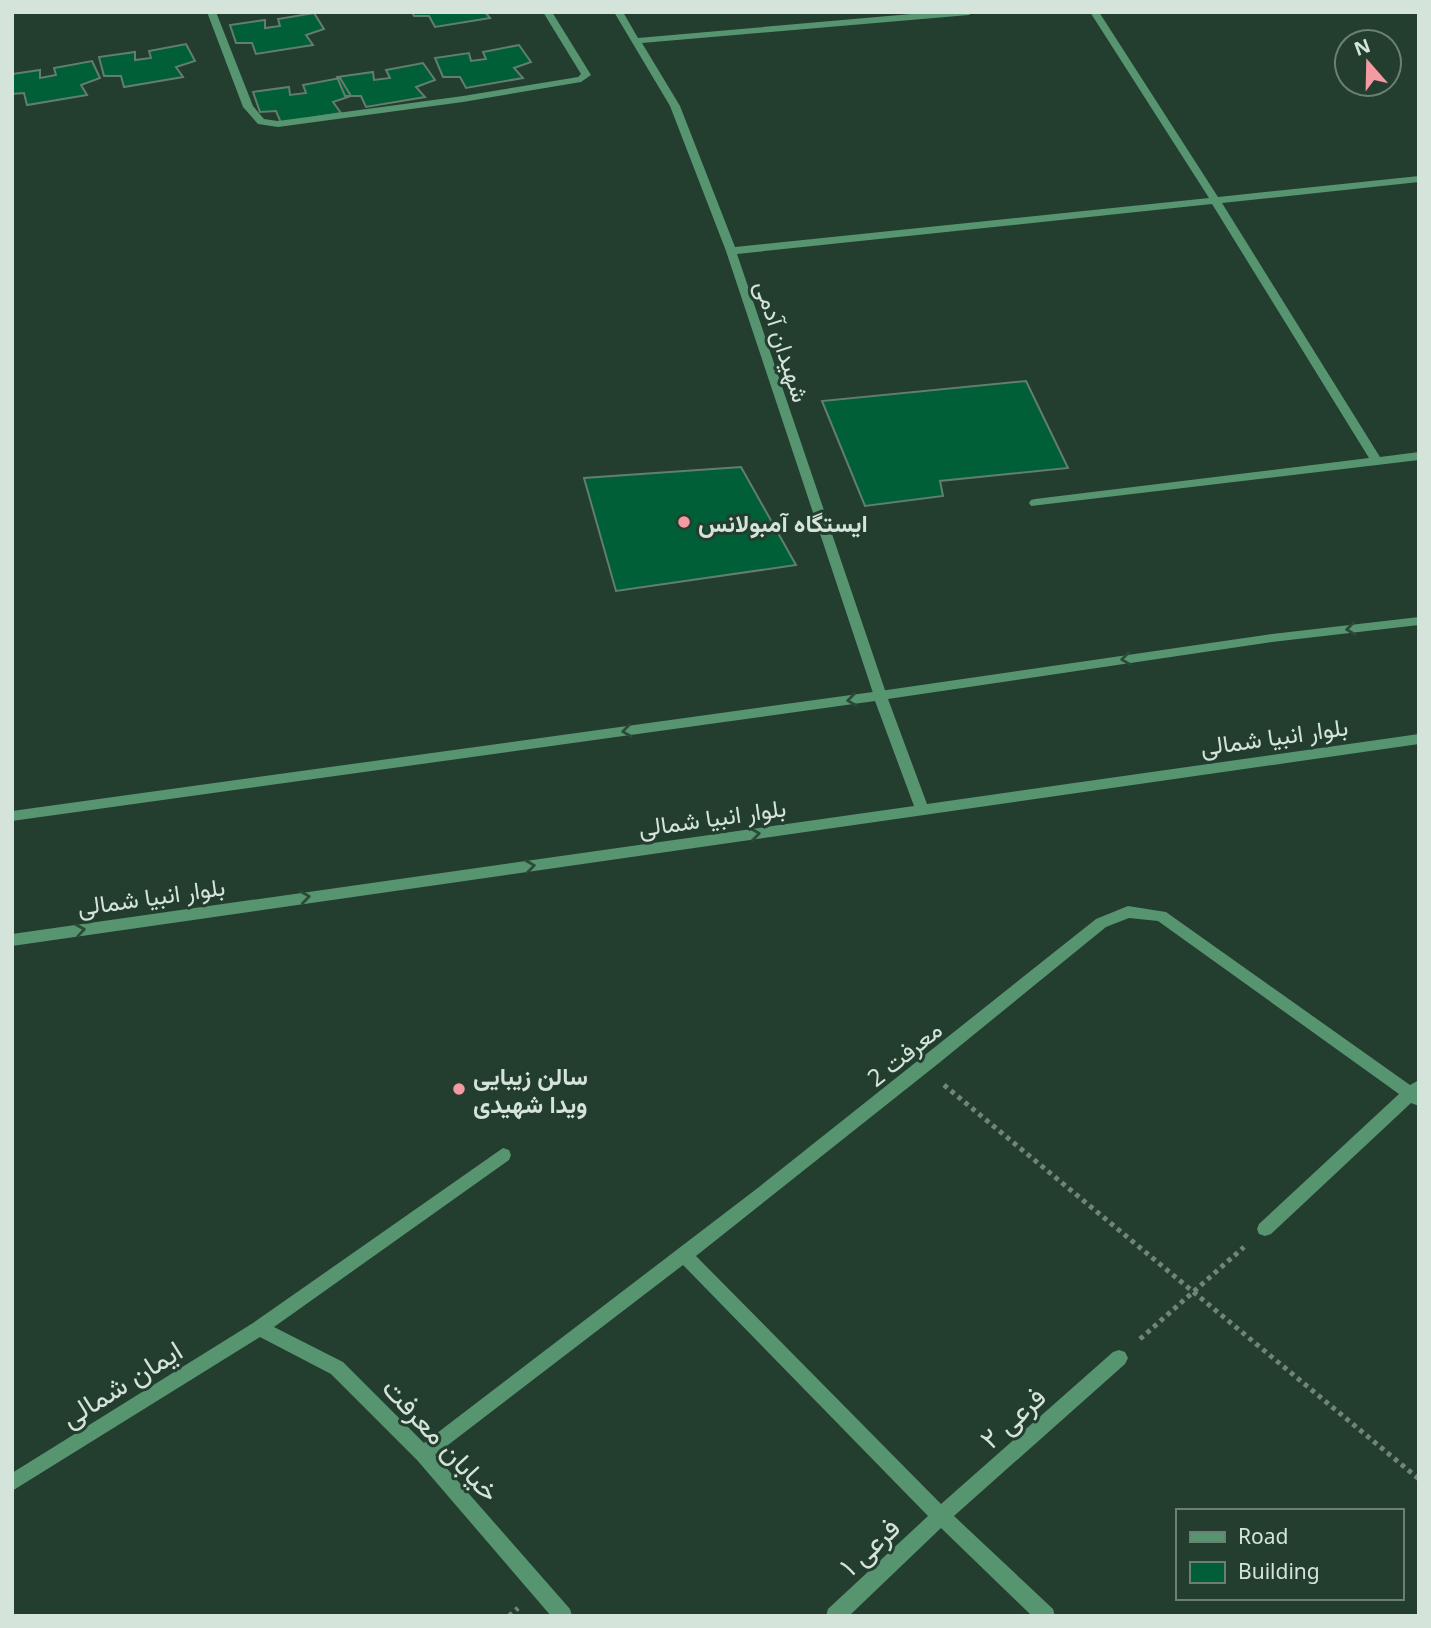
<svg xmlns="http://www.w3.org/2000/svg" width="1431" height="1628" font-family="'Noto Sans',Vazirmatn,sans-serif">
	<rect width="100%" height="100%" fill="#233d2e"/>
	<!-- building -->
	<path fill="#005f37" stroke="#627e6c" stroke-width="2" d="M 412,12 L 485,12 L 490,18 L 435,27 L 429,16 L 414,16 Z
		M 314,13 L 324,29 L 306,35 L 313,45 L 256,54 L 252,43 L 236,43 L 230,25 L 265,20 L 265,28 L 280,26 L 278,19 Z
		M 186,44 L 195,61 L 176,67 L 183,77 L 124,87 L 121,76 L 104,76 L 99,57 L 135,52 L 135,60 L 151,58 L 149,51 Z
		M 519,45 L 531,62 L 514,68 L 523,78 L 466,88 L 460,77 L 443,77 L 435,58 L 469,53 L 471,61 L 486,59 L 483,52 Z
		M 92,61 L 100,78 L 81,85 L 87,95 L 27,105 L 24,93 L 12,94 L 12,74 L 40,70 L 40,78 L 56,75 L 54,68 Z
		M 423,63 L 435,80 L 416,87 L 425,97 L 366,107 L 361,96 L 345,96 L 337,77 L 373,72 L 374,80 L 390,78 L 386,70 Z
		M 340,78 L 351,96 L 333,102 L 341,113 L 281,123 L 276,111 L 260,112 L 253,92 L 289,87 L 290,95 L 306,93 L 303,85 Z
		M 1026,381 L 1068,468 L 940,481 L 943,496 L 865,506 L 822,401 Z
		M 741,467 L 796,565 L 616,591 L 584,478 Z"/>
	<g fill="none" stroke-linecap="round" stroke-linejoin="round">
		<!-- path -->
		<path stroke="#708578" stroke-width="5" stroke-dasharray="4.5 4.5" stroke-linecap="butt" d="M 944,1085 L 1419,1479
			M 1140,1339 L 1244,1247
			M 509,1616 L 518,1608"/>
		<!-- service -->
		<path fill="#579470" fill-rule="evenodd" d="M 207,12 L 216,12 L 253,106 L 264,119 L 278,121 L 463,96 L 578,77 L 581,74 L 543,12 L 552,12 L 591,75 L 581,82 L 463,102 L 278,127 L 258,124 L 243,107 Z"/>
		<!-- minor -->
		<path fill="#579470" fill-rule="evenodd" d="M 614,12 L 623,12 L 638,38 L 934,12 L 973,12 L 969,15 L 642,43 L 680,106 L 735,247 L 1209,198 L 1090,12 L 1099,12 L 1218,197 L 1419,176 L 1419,182 L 1222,203 L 1380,457 L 1419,452 L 1419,460 L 1031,506 L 1029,503 L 1031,500 L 1035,499 L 1369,458 L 1212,204 L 737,254 L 887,696 L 880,701 L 875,699 L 726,251 L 670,106 Z
			M 1128,906 L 1166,912 L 1410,1085 L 1419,1080 L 1419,1106 L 1411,1103 L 1271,1234 L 1265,1236 L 1259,1234 L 1257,1229 L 1259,1224 L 1399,1094 L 1158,921 L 1129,918 L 1106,927 L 939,1063 L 696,1256 L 941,1504 L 1113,1352 L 1119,1350 L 1125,1352 L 1128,1358 L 1125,1364 L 954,1516 L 1053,1609 L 1055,1616 L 1032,1616 L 941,1528 L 849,1616 L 826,1616 L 828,1609 L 928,1516 L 683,1265 L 435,1455 L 570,1609 L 572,1616 L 551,1616 L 417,1460 L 331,1374 L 260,1337 L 12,1491 L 12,1473 L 253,1323 L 503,1148 L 509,1150 L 511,1155 L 509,1160 L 274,1327 L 343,1362 L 424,1443 L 759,1187 L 1096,919 Z"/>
		<!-- tertiary -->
		<path fill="#579470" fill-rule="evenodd" d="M 1419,617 L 1419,625 L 1272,642 L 888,699 L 927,804 L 1419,734 L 1419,744 L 12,946 L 12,934 L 914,806 L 875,701 L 12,821 L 12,811 L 880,691 L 1272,634 Z"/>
	</g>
	<!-- one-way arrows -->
	<defs><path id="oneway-chevron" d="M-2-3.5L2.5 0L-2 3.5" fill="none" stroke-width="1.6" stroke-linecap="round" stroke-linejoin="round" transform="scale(1.75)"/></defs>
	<g stroke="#2b4a38">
		<use href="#oneway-chevron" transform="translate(1351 629) rotate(173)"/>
		<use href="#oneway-chevron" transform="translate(1126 659) rotate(172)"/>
		<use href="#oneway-chevron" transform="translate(852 700) rotate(172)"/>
		<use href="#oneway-chevron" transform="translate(627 731) rotate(172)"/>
		<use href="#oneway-chevron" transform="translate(755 834) rotate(-8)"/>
		<use href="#oneway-chevron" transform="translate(530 866) rotate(-8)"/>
		<use href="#oneway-chevron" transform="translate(305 897) rotate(-8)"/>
		<use href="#oneway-chevron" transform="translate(80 930) rotate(-9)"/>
	</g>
	<!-- markers -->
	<g fill="#f49aa3" stroke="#233d2e" stroke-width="2.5">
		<circle cx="684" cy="522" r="7"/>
		<circle cx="459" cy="1089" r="7"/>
	</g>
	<g text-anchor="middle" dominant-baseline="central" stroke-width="6" stroke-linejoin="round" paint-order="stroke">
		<!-- street labels -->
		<g font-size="24" fill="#d5e4da" stroke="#233d2e">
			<text transform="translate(783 341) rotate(72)">شهیدان آدمی</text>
			<text transform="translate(1274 736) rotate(-8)">بلوار انبیا شمالی</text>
			<text transform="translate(712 817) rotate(-8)">بلوار انبیا شمالی</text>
			<text transform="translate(151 896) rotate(-8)">بلوار انبیا شمالی</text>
			<text transform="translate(904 1053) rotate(-39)">معرفت 2</text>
		</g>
		<!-- poi labels -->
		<g font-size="24" font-weight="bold" fill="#d5e4da" stroke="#233d2e" text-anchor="start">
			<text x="698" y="522">ایستگاه آمبولانس</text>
			<text x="473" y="1075">سالن زیبایی<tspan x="473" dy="28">ویدا شهیدی</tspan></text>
		</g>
		<!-- near-street labels -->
		<g font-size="28" fill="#d5e4da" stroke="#233d2e">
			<text transform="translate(121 1383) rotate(-32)">ایمان شمالی</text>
			<text transform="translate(1012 1417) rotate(-42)">فرعی ۲</text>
			<text transform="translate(442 1439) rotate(47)">خیابان معرفت</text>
			<text transform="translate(869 1546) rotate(-43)">فرعی ۱</text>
		</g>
	</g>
	<!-- border -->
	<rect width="1431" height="1628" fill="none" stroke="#d5e4da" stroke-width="28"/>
	<!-- legend -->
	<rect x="1176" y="1509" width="228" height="91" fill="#233d2e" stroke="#6a8073" stroke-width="2"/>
	<rect x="1190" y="1532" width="35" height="10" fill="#579470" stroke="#6a8073" stroke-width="2"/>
	<text x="1238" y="1544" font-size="21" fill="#d5e4da">Road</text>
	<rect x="1190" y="1562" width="35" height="21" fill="#005f37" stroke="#6a8073" stroke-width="2"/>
	<text x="1238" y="1579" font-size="21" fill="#d5e4da">Building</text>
	<!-- north arrow -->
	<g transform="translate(1368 63) rotate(340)"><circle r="33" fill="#233d2e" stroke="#6a8073" stroke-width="2"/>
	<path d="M0-5L12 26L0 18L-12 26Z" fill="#f49aa3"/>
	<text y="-10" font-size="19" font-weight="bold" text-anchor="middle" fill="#d5e4da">N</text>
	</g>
</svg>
